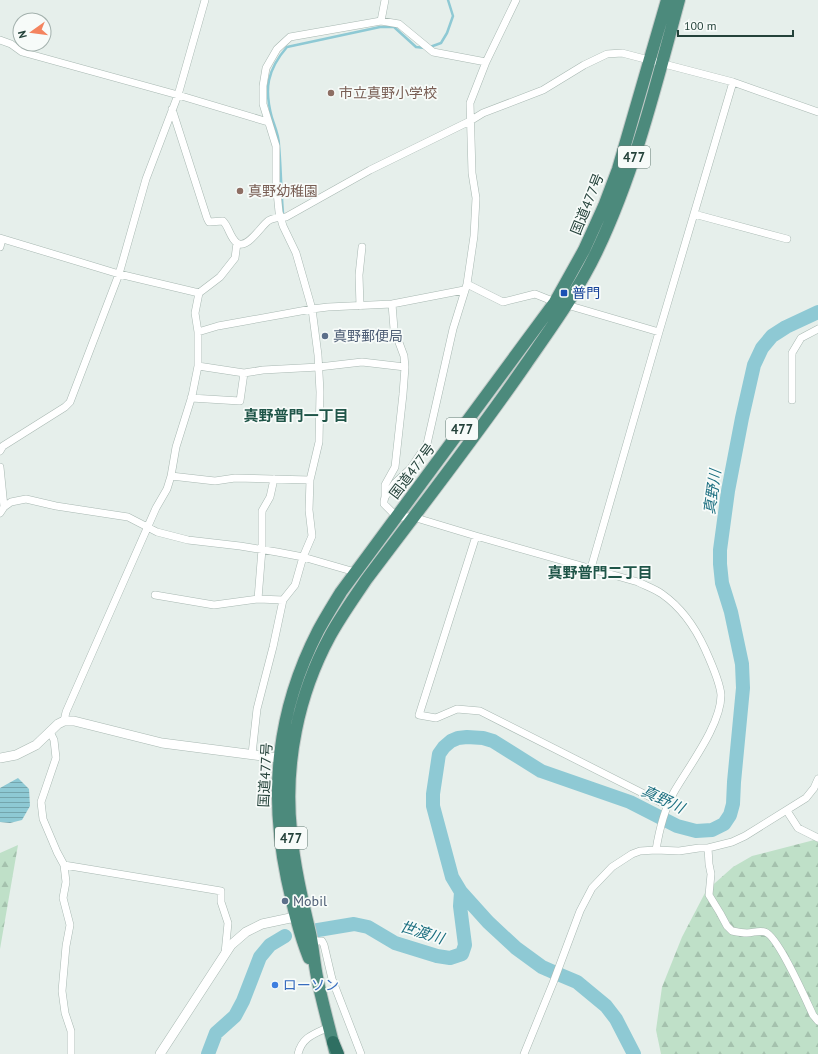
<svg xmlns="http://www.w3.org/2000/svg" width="818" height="1054" font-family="'PT Sans','Noto Sans JP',sans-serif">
	<defs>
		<pattern id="forest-firs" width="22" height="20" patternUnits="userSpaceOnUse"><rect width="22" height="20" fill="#bfe0c8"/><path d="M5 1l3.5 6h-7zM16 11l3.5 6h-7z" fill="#a4c1ad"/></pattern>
		<pattern id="water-rules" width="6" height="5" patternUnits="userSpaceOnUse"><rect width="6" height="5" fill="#8ec9d4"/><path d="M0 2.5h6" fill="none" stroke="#74a5ad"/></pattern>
	</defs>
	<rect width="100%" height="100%" fill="#e6efeb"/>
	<!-- forest -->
	<path fill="url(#forest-firs)" d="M 818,839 L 818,1054 L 661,1054 L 656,1030 L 662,987 L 682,937 L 706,891 L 733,867 L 752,856 Z
		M 18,845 L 0,949 L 0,853 Z"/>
	<!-- water -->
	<path fill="url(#water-rules)" d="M 18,778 L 29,789 L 30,806 L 22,820 L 10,823 L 0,822 L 0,788 Z"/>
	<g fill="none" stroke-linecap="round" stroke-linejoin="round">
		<!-- stream -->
		<path stroke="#8ec9d4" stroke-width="2.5" d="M 430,47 L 441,43 L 447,33 L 453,16 L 448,0
			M 283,213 C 281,190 281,168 279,145 C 279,136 275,127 272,118 C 264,89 267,70 287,47 L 380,27 L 394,27 L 416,47 L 425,48"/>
		<!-- river -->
		<path stroke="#8ec9d4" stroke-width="14" d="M 312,931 L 354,924 L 368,927 L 395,943 L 437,956 L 450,958 L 462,954 L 465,945 L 460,906 L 461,892
			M 208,1054 L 216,1033 L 235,1016 L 243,1001 L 260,957 L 270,945 L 285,936
			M 634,1054 L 616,1019 L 606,1006 L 577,982 L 558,974 L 542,967 L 516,948 L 488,922 L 461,892 L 452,877 L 433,806 L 433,794 L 439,754 L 444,747 L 451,741 L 458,738 L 467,737 L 483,738 L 493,741 L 541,771 L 630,802 L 677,826 L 696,831 L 712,830 L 724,824 L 730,815 L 733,804 L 734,782 L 743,688 L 742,664 L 731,612 L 722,583 L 720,564 L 720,550 L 728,491 L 742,418 L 754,365 L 762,348 L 772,336 L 786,327 L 818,312"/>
		<defs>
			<path id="minor" d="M 381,21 L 385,0
				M 0,40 L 11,44 L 22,52 L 178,95 L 268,122
				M 172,109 L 207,218 L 209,222 L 223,221 C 229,227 230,238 237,243 C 247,250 261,226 268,221 C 273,217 280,218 286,217 L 370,170 L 470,121 L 483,113 L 543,90 L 584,65 L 607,54 L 622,53 L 733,82 L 818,112
				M 694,214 L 787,239
				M 0,238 L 119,274 L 199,293
				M 0,247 L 2,239
				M 467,284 L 503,302 L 535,294 L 555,302
				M 392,304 L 394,329 L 404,356 L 405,367
				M 567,305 L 659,332
				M 360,306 L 359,275 L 362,247
				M 198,332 L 218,326 L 312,309 L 328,307 L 392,304 L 464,290
				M 198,366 L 244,373 L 263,370 L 319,367 L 362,362 L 405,367 L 403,394 L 395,467 L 385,485 L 385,497 L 384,501 L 384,504 L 397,517 L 413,517 L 476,536 L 638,582 C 646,586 655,589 662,594 C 682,608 695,627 705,649 C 710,660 720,682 721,695 C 721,725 689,766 674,792 C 664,810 659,831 656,850
				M 191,398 L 240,401 L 244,373
				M 792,400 L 792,353 L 801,338 L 818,329
				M 0,451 L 3,446 L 65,407 L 70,402 L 119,274 L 146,179 L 178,95 L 205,0
				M 0,467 L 4,507
				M 171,476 L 215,481 L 235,478 L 310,480
				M 385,497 L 395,483 L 411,468 L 427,444 L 453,329 L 467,284 L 474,236 L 476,198 L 472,173 L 470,103 L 486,62 L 516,0
				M 0,513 L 4,507 L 11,502 L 26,499 L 56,506 L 128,517 L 157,532 L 188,540 L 240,546 L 277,552 L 303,557 L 355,572
				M 476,536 L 419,715 L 436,718 L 457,709 L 480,711 L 668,806
				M 591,568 L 659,332 L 733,82
				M 155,595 L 214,605 L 258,599 L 283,600
				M 258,599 L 262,549 L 262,511 L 270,497 L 274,479
				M 64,721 L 66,712 L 156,508 L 167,489 L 171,476 L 176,447 L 192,396 L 198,366 L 198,332 L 195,313 L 199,293 L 220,277 L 235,258 L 237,243
				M 50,732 L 54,740 L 56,758 L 41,802 L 43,819 L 57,852 L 64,865 L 66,882 L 63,898 L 70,925 L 66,946 L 62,991 L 65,1013 L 71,1031 L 71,1054
				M 252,754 L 257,709 L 273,647 L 283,600 L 295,585 L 303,557 L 312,536 L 309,510 L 310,480 L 319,442 L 320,392 L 318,355 L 312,309 L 296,253 L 283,226 L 279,212 L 276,182 L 276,146 L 263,104 L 263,86 L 266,68 L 277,49 L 290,37 L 381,21 L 399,24 L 433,52 L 486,62
				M 787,811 L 798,828 L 818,838
				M 708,848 L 709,864 L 711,874 L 709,895 L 720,913 L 727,926 L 732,931 C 737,932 742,933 747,933 C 753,933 759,930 765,932 C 778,936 806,1000 813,1015 L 818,1021
				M 64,865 L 221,891 L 221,902 L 228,923 L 225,953
				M 308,941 L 322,941 L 324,945 L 332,979 L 361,1054
				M 298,1054 C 302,1037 314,1034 329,1027
				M 524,1054 L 553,983 L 580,911 L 592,888 L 612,867 L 632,854 L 640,851 L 656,850 L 679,851 L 699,848 L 708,848 L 732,842 L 745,836 L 806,798 L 814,788 L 818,779"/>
			<path id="tertiary" d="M 0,758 L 16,755 L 36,745 L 58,724 L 64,721 L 74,721 L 162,743 L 286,759
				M 160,1054 L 231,945 L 246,932 L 262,924 L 295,917"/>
			<path id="trunk" d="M 309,958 C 299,933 293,906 287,879 C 269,792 277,711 318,631 C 325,618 333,605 341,592 L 555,302 L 584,250 L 604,206 L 618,169 L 667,0
				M 335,1051 C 329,1026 322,1002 317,977 C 314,962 313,947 310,933 C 302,899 294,865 291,831 C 284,764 298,695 330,636 C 341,616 354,598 366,580 C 420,508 475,438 526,364 C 551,328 578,291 597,251 C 635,171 656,85 679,0"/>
			<path id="motorway" d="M 333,1042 L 338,1054"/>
		</defs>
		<!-- minor casing -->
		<use href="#minor" stroke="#a8b8b2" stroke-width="8"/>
		<!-- tertiary casing -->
		<use href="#tertiary" stroke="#a8b8b2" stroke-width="10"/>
		<!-- trunk casing -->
		<use href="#trunk" stroke="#c2cac8" stroke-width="14"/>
		<!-- motorway casing -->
		<use href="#motorway" stroke="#c2cac8" stroke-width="14"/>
		<!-- minor -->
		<use href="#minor" stroke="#fff" stroke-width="7"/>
		<!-- tertiary -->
		<use href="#tertiary" stroke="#fff" stroke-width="9"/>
		<!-- trunk -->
		<use href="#trunk" stroke="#4c8a7c" stroke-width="12"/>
		<!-- motorway -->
		<use href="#motorway" stroke="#2f6f62" stroke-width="12"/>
	</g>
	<!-- markers -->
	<g fill="#8d6e63" stroke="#f7fbf9" stroke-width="1.5">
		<circle cx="331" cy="93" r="4"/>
		<circle cx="240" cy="191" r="4"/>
	</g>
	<rect fill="#1a4fb4" stroke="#f7fbf9" stroke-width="1.5" x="560" y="289" width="8" height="8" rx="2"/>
	<g fill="#5c6f8a" stroke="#f7fbf9" stroke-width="1.5">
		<circle cx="325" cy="336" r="4"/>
		<circle cx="285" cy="901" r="4"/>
	</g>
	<circle fill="#3f7fe0" stroke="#f7fbf9" stroke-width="1.5" cx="275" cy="985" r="4"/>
	<g text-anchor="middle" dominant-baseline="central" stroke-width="3.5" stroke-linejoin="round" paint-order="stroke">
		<!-- shield labels -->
		<g fill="#f7fbf9" stroke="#637a73" stroke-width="1">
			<rect x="618" y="146" width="32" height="22" rx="3"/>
			<rect x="446" y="418" width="32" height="22" rx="3"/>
			<rect x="275" y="827" width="32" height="22" rx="3"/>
		</g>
		<g font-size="13" font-weight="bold" fill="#24423a">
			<text x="634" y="157">477</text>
			<text x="462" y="429">477</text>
			<text x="291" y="838">477</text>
		</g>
		<!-- education labels -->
		<g font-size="14" fill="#785e54" stroke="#f7fbf9" text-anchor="start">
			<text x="339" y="93">市立真野小学校</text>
			<text x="248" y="191">真野幼稚園</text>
		</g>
		<!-- street labels -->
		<g font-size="14" fill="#24423a" stroke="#f7fbf9">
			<text transform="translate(587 204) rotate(-68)">国道477号</text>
			<text transform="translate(412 471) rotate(-53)">国道477号</text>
			<text transform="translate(265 775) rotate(-87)">国道477号</text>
		</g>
		<!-- transit labels -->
		<g font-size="14" fill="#164399" stroke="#f7fbf9" text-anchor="start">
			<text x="572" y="293">普門</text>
		</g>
		<!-- service labels -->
		<g font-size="14" fill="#4e5e75" stroke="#f7fbf9" text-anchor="start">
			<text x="333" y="336">真野郵便局</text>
			<text x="293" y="901">Mobil</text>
		</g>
		<!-- shop labels -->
		<g font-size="14" fill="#366cbe" stroke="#f7fbf9" text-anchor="start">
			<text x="283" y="985">ローソン</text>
		</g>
		<!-- neighbourhood labels -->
		<g font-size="15" font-weight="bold" fill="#1f5548" stroke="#f7fbf9">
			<text x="296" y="415">真野普門一丁目</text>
			<text x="600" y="572">真野普門二丁目</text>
		</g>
		<!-- water labels -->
		<g font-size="15" font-style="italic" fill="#1c6f80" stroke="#f7fbf9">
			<text transform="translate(712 492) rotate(-82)">真野川</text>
			<text transform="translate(663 799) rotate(25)">真野川</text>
			<text transform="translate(422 932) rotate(17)">世渡川</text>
		</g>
	</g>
	<!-- north arrow -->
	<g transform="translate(32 32) rotate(256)"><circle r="19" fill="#f7fbf9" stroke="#a3b1ad"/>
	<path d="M0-3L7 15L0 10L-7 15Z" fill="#f4845f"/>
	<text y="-6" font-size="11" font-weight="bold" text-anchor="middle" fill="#24423a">N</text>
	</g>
	<!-- scale -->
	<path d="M678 30v6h115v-6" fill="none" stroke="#24423a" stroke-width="2"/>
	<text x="684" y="30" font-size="12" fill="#24423a" stroke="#f7fbf9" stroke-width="3" paint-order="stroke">100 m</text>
</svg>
